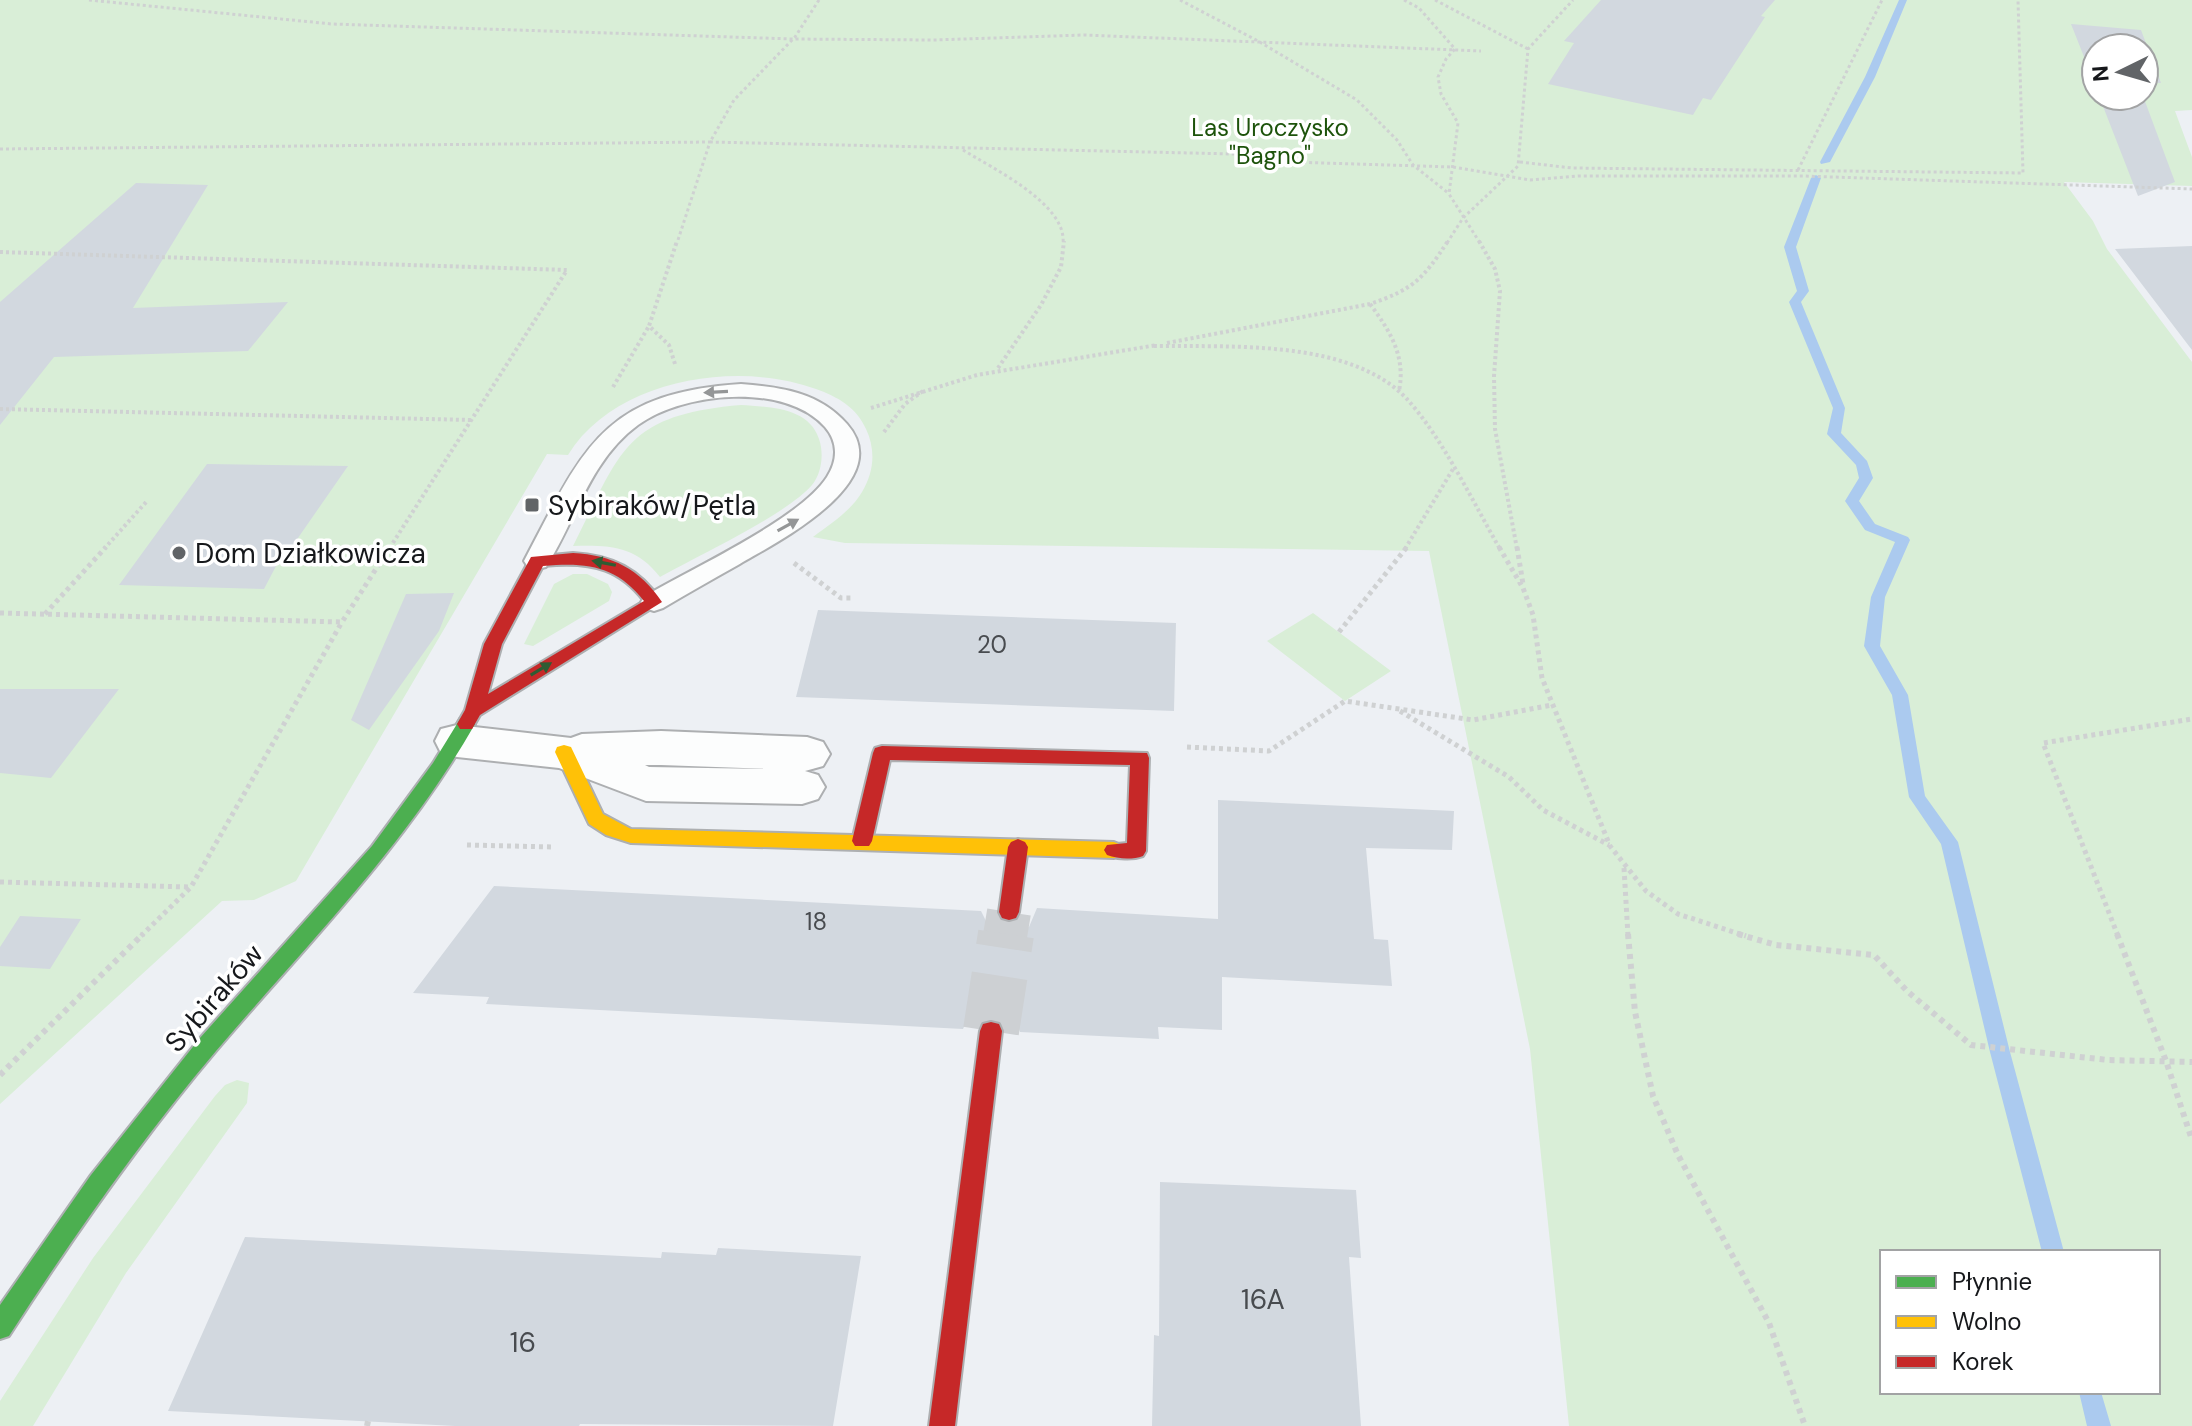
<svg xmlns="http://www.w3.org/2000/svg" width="2192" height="1426" font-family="'DM Sans',sans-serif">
	<rect width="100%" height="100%" fill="#edf0f4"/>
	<!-- green -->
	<path fill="#d9eed7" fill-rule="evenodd" d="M 0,0 L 2192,0 L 2192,110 L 2175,111 L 2192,157 L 2192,186 L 2064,182 L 2093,221 L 2107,249 L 2192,362 L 2192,1426 L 1569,1426 L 1530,1049 L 1429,551 L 845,543 L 813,537 C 830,524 851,511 862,492 C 874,472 876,450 866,429 C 856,407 838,397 816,389 C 737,360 615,379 568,455 L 547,454 L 296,881 L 254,900 L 222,901 L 0,1104 ZM 2096,48 L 2144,48 L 2144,96 L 2096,96 ZM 1882,1252 L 2158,1252 L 2158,1392 L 1882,1392 Z
		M 741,405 C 768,407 809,407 819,439 C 824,453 822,473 812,485 C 786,515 697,556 660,577 C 636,546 610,545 573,546 C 621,451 624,415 741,405 Z
		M 573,574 L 587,574 L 608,584 L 612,592 L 609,601 L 533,646 L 524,644 L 554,584 Z
		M 1313,613 L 1391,671 L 1345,701 L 1267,641 Z
		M 237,1080 L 249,1083 L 247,1103 L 126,1273 L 33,1426 L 0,1426 L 0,1401 L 93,1258 L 215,1096 L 225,1085 Z"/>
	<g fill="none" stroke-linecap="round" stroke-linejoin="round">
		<!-- stream -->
		<path fill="#abcaef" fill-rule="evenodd" d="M 1899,0 L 1907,0 L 1875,77 L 1830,162 L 1821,164 L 1820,162 L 1865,77 Z
			M 1816,175 L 1821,178 L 1796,247 L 1809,291 L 1801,302 L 1845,408 L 1841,433 L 1867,461 L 1873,478 L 1859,501 L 1875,524 L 1908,537 L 1910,540 L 1885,597 L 1880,646 L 1908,695 L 1925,796 L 1958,842 L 2010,1052 L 2064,1252 L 2042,1252 L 1990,1052 L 1941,844 L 1909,797 L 1892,695 L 1864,646 L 1871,597 L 1895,542 L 1865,530 L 1845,501 L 1859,478 L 1856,465 L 1827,434 L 1833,408 L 1789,302 L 1797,291 L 1784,247 L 1811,178 Z
			M 2079,1392 L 2101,1392 L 2111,1426 L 2087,1426 Z"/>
	</g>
	<!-- building -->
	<path fill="#d2d8df" d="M 1601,0 L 1775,0 L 1761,16 L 1765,17 L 1711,100 L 1703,98 L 1693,115 L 1548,84 L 1574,43 L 1564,41 Z
		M 2071,24 L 2141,30 L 2161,83 L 2144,82 L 2144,48 L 2096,48 L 2096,87 Z
		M 2099,96 L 2143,96 L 2175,182 L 2138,196 Z
		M 136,183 L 208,185 L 133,308 L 288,302 L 248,351 L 54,357 L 0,425 L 0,302 Z
		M 2192,246 L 2192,350 L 2115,249 Z
		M 207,464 L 348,466 L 291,548 L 286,547 L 264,589 L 119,585 Z
		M 454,593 L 439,631 L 369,730 L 351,720 L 406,594 Z
		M 818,610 L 1176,623 L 1174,711 L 796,697 Z
		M 0,689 L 119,689 L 51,778 L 0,773 Z
		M 1218,800 L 1454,811 L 1452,850 L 1366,848 L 1374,939 L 1388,940 L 1392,986 L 1222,977 L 1222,1030 L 1158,1027 L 1159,1039 L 1020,1032 L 1013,1014 L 992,1005 L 971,1012 L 963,1029 L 486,1004 L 489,997 L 413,993 L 494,886 L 981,911 L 989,927 L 1008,935 L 1029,927 L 1037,908 L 1218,919 Z
		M 20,916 L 81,919 L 50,969 L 0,966 L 0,947 Z
		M 1160,1182 L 1356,1190 L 1361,1258 L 1349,1257 L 1361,1426 L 1152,1426 L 1154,1335 L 1159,1336 Z
		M 245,1237 L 661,1258 L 662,1252 L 716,1255 L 718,1248 L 861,1256 L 833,1426 L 580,1424 L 579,1426 L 455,1426 L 168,1411 Z"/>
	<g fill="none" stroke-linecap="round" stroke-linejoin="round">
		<!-- secondary-tunnel-far1 -->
		<path stroke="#cdd0d3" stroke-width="44" stroke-dasharray="44 22" stroke-linecap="butt" d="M 1005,936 L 1009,912"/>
		<!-- secondary-tunnel -->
		<path stroke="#cdd0d3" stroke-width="56" stroke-dasharray="56 28" stroke-linecap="butt" d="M 991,1031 L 1006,934"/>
		<defs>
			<path id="lane" d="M 741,384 C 781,387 819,392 847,424 C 898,482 775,543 738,565 C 713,579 688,593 663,608 L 654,611 L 645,608 L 641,602 L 645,596 C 692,568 799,520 827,477 C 838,460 838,442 825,427 C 785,382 683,392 638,425 C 590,460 576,520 546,567 L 537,569 L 528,567 L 524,561 C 583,449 602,393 741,384 Z"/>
			<path id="street" d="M 457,725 L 571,738 L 582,734 L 661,731 L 807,737 L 823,742 L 830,754 L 823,766 L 805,771 L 818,775 L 825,787 L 818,799 L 802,804 L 646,801 L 559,768 L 457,757 L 441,753 L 435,741 L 441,729 ZM 645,765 L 661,765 L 770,769 L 649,767 Z"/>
			<path id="fast" d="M 466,717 L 475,724 C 405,847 307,944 216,1051 C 140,1141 73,1237 9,1336 L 0,1339 L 0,1305 L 91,1175 L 200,1038 L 372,846 L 433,763 L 460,719 Z"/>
			<path id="slow" d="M 564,745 L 571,747 L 603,814 L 631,829 L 1114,842 L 1121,845 L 1124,850 L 1121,855 L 1114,858 L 631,843 L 606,835 L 589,824 L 555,752 L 557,747 Z"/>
			<path id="jam" d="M 573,553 C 612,555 640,569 662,602 L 480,715 L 472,729 L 460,729 L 457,724 L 465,710 L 484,644 L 531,557 ZM 556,565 C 594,563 620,570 644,601 L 488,694 L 502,644 L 543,566 Z
				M 882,746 L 1147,753 L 1149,758 L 1146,851 L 1143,856 C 1132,860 1118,859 1107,855 L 1104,850 L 1107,845 L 1127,843 L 1130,765 L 890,760 L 872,841 L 869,846 L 855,846 L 852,841 L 873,753 L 875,748 Z
				M 1018,839 L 1025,842 L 1028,847 L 1019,912 L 1016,918 L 1009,920 L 1002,918 L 999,912 L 1008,847 L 1011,842 Z
				M 991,1022 L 999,1024 L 1002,1031 L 955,1426 L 929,1426 L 980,1031 L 983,1024 Z"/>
		</defs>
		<!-- lane casing -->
		<use href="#lane" stroke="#adafb1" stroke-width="4"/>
		<!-- street casing -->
		<use href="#street" stroke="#adafb1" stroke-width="4"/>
		<!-- fast casing -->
		<use href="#fast" stroke="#adafb1" stroke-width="4"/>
		<!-- slow casing -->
		<use href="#slow" stroke="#adafb1" stroke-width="4"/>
		<!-- jam casing -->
		<use href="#jam" stroke="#adafb1" stroke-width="4"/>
		<!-- path-far3 -->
		<path stroke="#cfd1d2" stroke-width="3" stroke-dasharray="3 3" stroke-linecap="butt" d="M 89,0 L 332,24 L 793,39 L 933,40 L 1084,35 L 1481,51
			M 819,0 L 795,37 L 734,100 L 710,142 L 1234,154 L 1290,162 L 1453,167 L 1530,180 L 1579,176 L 1803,176 L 2192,189
			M 1180,0 L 1258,41 L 1357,100 L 1397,140 L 1413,165 L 1447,192
			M 1404,0 L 1419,8 L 1455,49 L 1446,59 L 1438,77 L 1441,94 L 1458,123 L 1449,194 L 1480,243
			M 1435,0 L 1528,49
			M 0,149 L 710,142 L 677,243
			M 963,150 C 992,168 1067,204 1063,243
			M 1520,162 L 1572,168 L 2023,173 L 2018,0
			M 1798,170 L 1882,0
			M 1447,243 L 1463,218 L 1518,166 L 1528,49 L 1573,0"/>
		<!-- path-far2 -->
		<path stroke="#cfd1d2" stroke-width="4" stroke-dasharray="3 3" stroke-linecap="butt" d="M 1479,241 L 1495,269 L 1500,291 L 1494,376 L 1495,429 L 1517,549
			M 0,252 L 567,270 L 389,549
			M 1370,304 C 1390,331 1406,356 1399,391
			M 1167,343 L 1370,304 C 1414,289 1423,279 1448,241
			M 1154,346 C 1230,347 1349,339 1406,398 C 1442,437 1473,502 1500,549
			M 675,364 L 669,345 L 649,326 L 677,241
			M 998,368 L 1041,305 L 1061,267 L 1064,241
			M 613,387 L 649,326
			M 871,408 L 977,375 L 1157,345
			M 0,409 L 471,420
			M 884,432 L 905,404 L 923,391
			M 104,549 L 147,501
			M 1405,549 L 1453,469"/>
		<!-- path-far1 -->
		<path stroke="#cfd1d2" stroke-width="5" stroke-dasharray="4 4" stroke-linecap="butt" d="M 1499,547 L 1523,588 L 1533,615 L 1542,678 L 1610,846 L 1646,891 L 1678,914 L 1746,936
			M 1517,547 L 1523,584
			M 794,563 L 841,598 L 853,598
			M 0,613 L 342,622 L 390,547
			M 45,614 L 106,547
			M 1339,632 L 1407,547
			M 1400,711 L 1509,777 L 1543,810 L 1609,845
			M 1187,747 L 1269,751 L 1345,701 L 1473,720 L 1552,705
			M 467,845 L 554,847
			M 1624,868 L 1628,936
			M 0,882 L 190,887
			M 141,936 L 191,887 L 342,622
			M 2118,936 L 2043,743 L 2192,719"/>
		<!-- path -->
		<path stroke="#cfd1d2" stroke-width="6" stroke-dasharray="5 5" stroke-linecap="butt" d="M 1628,934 L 1635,1012 L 1653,1096 L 1678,1155 L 1769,1323 L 1805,1426
			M 1738,934 L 1776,945 L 1874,955 L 1907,991 L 1971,1045 L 2108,1060 L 2192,1062
			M 2117,934 L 2166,1061 L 2192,1140
			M 0,1075 L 143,934
			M 367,1426 L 368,1421"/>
		<!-- lane -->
		<use href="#lane" fill="#fcfdfd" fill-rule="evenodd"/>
		<!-- street -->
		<use href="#street" fill="#fcfdfd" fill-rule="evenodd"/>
		<!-- fast -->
		<use href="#fast" fill="#4caf50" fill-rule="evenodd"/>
		<!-- slow -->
		<use href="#slow" fill="#ffc107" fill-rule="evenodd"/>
		<!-- jam -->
		<use href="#jam" fill="#c62828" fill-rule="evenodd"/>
	</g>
	<!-- one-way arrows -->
	<defs><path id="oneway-solid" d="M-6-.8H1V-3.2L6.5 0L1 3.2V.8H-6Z" transform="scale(2)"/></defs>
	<g fill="#949697">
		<use href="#oneway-solid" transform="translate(716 392) rotate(177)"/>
		<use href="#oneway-solid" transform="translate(788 525) rotate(-29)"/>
	</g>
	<g fill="#2e5c33">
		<use href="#oneway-solid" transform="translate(604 563) rotate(-169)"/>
		<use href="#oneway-solid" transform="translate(541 669) rotate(-31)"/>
	</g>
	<!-- markers -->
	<g fill="#616467" stroke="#fff" stroke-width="3">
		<rect x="524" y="497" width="16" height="16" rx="4"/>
		<circle cx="179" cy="553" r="8"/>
	</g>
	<g text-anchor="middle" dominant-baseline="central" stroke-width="7" stroke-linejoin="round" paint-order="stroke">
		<!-- far-park labels -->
		<g font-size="24" fill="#1d530b" stroke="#fff">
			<text x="1270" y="127">Las Uroczysko<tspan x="1270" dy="28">"Bagno"</tspan></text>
		</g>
		<!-- number labels -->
		<g font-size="24" fill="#484b4f">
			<text x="992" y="644">20</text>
			<text x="816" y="921">18</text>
		</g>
		<!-- poi labels -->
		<g font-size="28" fill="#16181b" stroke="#fff" text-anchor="start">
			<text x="548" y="505">Sybiraków/Pętla</text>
			<text x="195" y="553">Dom Działkowicza</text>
		</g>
		<!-- street labels -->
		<g font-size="28" fill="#16181b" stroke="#fff">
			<text transform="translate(214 998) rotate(-49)">Sybiraków</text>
		</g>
		<!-- near-number labels -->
		<g font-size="28" fill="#484b4f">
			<text x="1263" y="1299">16A</text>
			<text x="523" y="1342">16</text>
		</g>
	</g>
	<!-- legend -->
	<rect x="1880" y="1250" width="280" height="144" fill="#ffffff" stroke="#a2a3a4" stroke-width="2"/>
	<rect x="1896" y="1276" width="40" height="12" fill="#4caf50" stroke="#a2a3a4" stroke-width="2"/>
	<text x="1952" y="1290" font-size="24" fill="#16181b">Płynnie</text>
	<rect x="1896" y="1316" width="40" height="12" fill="#ffc107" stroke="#a2a3a4" stroke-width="2"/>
	<text x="1952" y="1330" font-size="24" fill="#16181b">Wolno</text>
	<rect x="1896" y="1356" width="40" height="12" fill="#c62828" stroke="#a2a3a4" stroke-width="2"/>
	<text x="1952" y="1370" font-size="24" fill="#16181b">Korek</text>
	<!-- north arrow -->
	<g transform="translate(2120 72) rotate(265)"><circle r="38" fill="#ffffff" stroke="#a2a3a4" stroke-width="2"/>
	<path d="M0-6L14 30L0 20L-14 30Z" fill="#616467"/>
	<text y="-12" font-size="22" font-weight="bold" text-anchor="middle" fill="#16181b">N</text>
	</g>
</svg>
